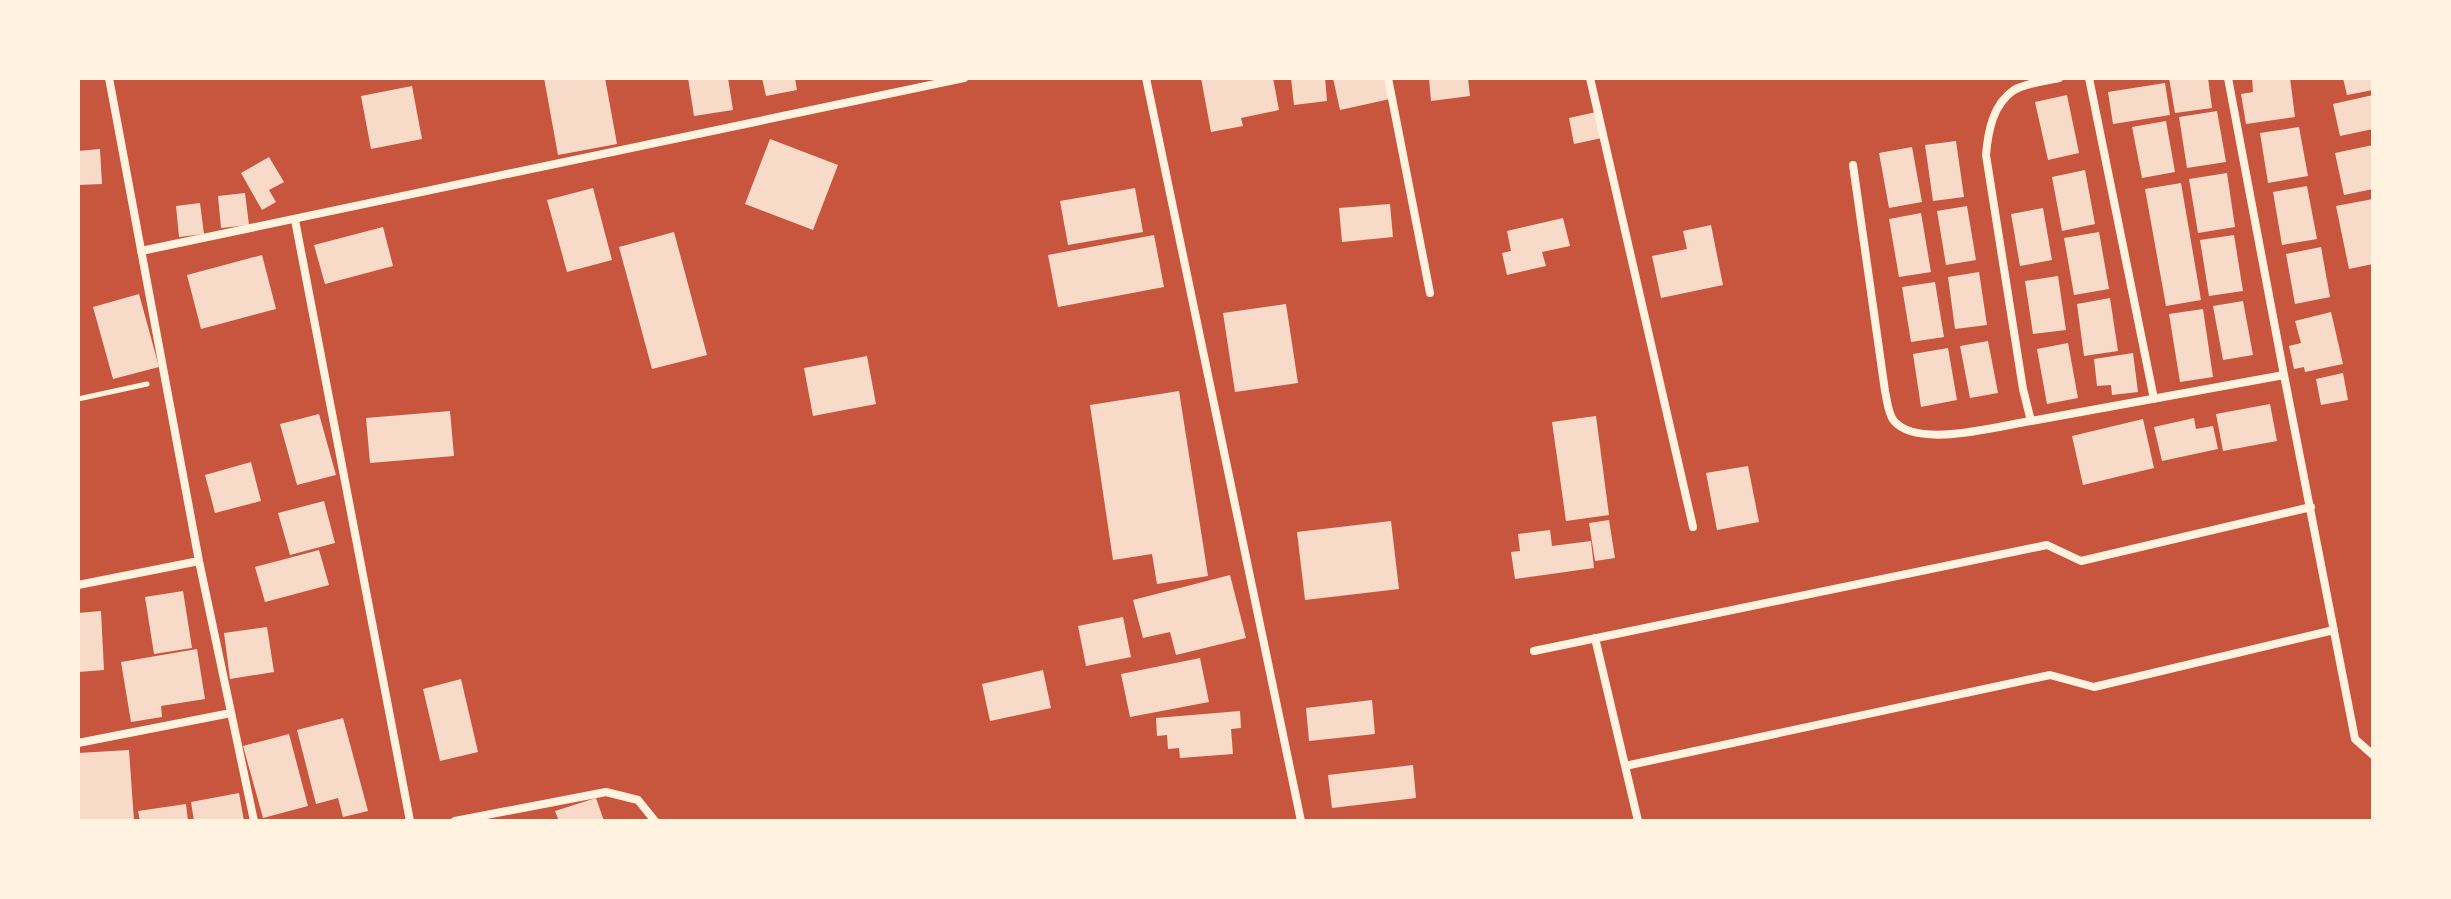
<svg xmlns="http://www.w3.org/2000/svg" width="2451" height="899" font-family="'Sofia Sans Condensed',sans-serif">
	<rect width="100%" height="100%" fill="#c8553d"/>
	<!-- building -->
	<path fill="#f7dbc8" d="M 544,78 L 605,78 L 617,144 L 558,155 Z
		M 688,78 L 728,78 L 733,110 L 694,116 Z
		M 762,78 L 795,78 L 797,90 L 766,96 Z
		M 1201,78 L 1273,78 L 1279,110 L 1241,118 L 1243,126 L 1211,132 Z
		M 1291,78 L 1325,78 L 1327,101 L 1294,105 Z
		M 1333,78 L 1385,78 L 1390,99 L 1340,110 Z
		M 1429,78 L 1468,78 L 1470,96 L 1431,101 Z
		M 2169,78 L 2208,78 L 2212,108 L 2175,113 Z
		M 2252,78 L 2290,78 L 2295,117 L 2246,124 L 2241,94 L 2253,92 Z
		M 2343,78 L 2373,78 L 2373,90 L 2347,95 Z
		M 2165,83 L 2170,115 L 2113,124 L 2108,92 Z
		M 412,86 L 422,139 L 371,149 L 361,96 Z
		M 2067,95 L 2079,153 L 2048,160 L 2035,102 Z
		M 2373,95 L 2373,129 L 2340,136 L 2333,104 Z
		M 2217,111 L 2226,162 L 2187,168 L 2179,117 Z
		M 1596,112 L 1602,138 L 1574,144 L 1569,118 Z
		M 2166,121 L 2175,172 L 2142,178 L 2132,127 Z
		M 2299,127 L 2308,176 L 2268,183 L 2260,133 Z
		M 770,139 L 838,165 L 813,230 L 745,204 Z
		M 1956,141 L 1964,197 L 1933,201 L 1925,145 Z
		M 2373,145 L 2373,189 L 2344,195 L 2335,153 Z
		M 1912,147 L 1922,202 L 1889,208 L 1879,153 Z
		M 100,149 L 102,184 L 78,185 L 78,151 Z
		M 269,157 L 284,182 L 269,190 L 276,202 L 262,210 L 241,173 Z
		M 2085,170 L 2095,224 L 2062,231 L 2052,177 Z
		M 2227,173 L 2235,227 L 2198,233 L 2189,179 Z
		M 2181,183 L 2201,300 L 2166,306 L 2145,189 Z
		M 2307,186 L 2317,239 L 2282,245 L 2273,192 Z
		M 593,188 L 612,260 L 567,272 L 547,200 Z
		M 1135,188 L 1143,232 L 1068,245 L 1060,201 Z
		M 245,193 L 249,225 L 221,228 L 218,196 Z
		M 2373,199 L 2373,264 L 2349,269 L 2336,206 Z
		M 200,203 L 204,234 L 179,237 L 176,206 Z
		M 1390,204 L 1393,237 L 1342,242 L 1339,208 Z
		M 1967,206 L 1976,260 L 1946,265 L 1937,211 Z
		M 2043,208 L 2052,260 L 2020,266 L 2011,214 Z
		M 1921,213 L 1931,272 L 1899,277 L 1889,219 Z
		M 1563,218 L 1570,246 L 1542,252 L 1546,266 L 1507,275 L 1502,253 L 1511,251 L 1507,231 Z
		M 1711,225 L 1723,285 L 1661,298 L 1652,256 L 1687,249 L 1683,231 Z
		M 383,227 L 393,266 L 325,284 L 314,245 Z
		M 674,232 L 707,355 L 652,369 L 619,247 Z
		M 2099,232 L 2109,289 L 2074,295 L 2064,238 Z
		M 1154,235 L 1164,287 L 1058,307 L 1048,255 Z
		M 2234,235 L 2243,291 L 2209,296 L 2200,240 Z
		M 2321,247 L 2330,297 L 2295,304 L 2286,254 Z
		M 262,255 L 276,309 L 201,329 L 187,275 Z
		M 1979,272 L 1987,325 L 1955,329 L 1948,277 Z
		M 2058,276 L 2066,330 L 2033,334 L 2025,281 Z
		M 1935,282 L 1944,337 L 1911,342 L 1902,287 Z
		M 139,294 L 159,367 L 113,379 L 93,307 Z
		M 2110,298 L 2118,351 L 2084,356 L 2077,304 Z
		M 2243,301 L 2253,355 L 2223,360 L 2213,306 Z
		M 1286,304 L 1298,383 L 1235,392 L 1223,313 Z
		M 2203,309 L 2213,377 L 2180,382 L 2169,314 Z
		M 2331,312 L 2343,364 L 2305,372 L 2304,367 L 2294,369 L 2289,346 L 2301,343 L 2295,321 Z
		M 1988,341 L 1998,393 L 1970,398 L 1960,346 Z
		M 2068,343 L 2078,398 L 2047,404 L 2037,349 Z
		M 1948,348 L 1957,400 L 1921,407 L 1913,354 Z
		M 2133,353 L 2138,392 L 2112,395 L 2111,385 L 2097,386 L 2094,359 Z
		M 867,356 L 876,404 L 813,416 L 804,368 Z
		M 2343,373 L 2348,400 L 2321,405 L 2316,379 Z
		M 1179,391 L 1208,576 L 1157,584 L 1152,554 L 1113,560 L 1090,405 Z
		M 2270,404 L 2277,441 L 2223,451 L 2216,414 Z
		M 450,411 L 454,456 L 370,463 L 366,418 Z
		M 319,414 L 336,475 L 297,485 L 280,424 Z
		M 1596,416 L 1609,515 L 1566,521 L 1552,422 Z
		M 2194,418 L 2196,429 L 2213,426 L 2218,449 L 2162,461 L 2154,427 Z
		M 2143,419 L 2154,468 L 2083,485 L 2072,436 Z
		M 251,462 L 261,501 L 215,513 L 205,475 Z
		M 1748,466 L 1759,522 L 1717,530 L 1706,473 Z
		M 324,501 L 335,543 L 290,555 L 278,513 Z
		M 1609,520 L 1615,558 L 1595,561 L 1589,523 Z
		M 1391,521 L 1399,589 L 1305,600 L 1297,532 Z
		M 1550,530 L 1552,546 L 1591,541 L 1594,568 L 1515,579 L 1511,552 L 1520,551 L 1518,534 Z
		M 319,550 L 329,585 L 265,602 L 255,567 Z
		M 1230,575 L 1246,638 L 1176,655 L 1170,632 L 1143,638 L 1133,600 Z
		M 183,591 L 192,648 L 154,654 L 145,597 Z
		M 101,611 L 104,670 L 78,672 L 78,613 Z
		M 1123,617 L 1131,657 L 1086,666 L 1078,626 Z
		M 267,627 L 274,672 L 230,679 L 224,633 Z
		M 197,649 L 205,699 L 161,706 L 162,717 L 131,722 L 121,662 Z
		M 1200,658 L 1209,702 L 1130,717 L 1121,674 Z
		M 1043,670 L 1051,708 L 990,721 L 982,684 Z
		M 461,679 L 478,752 L 440,761 L 423,689 Z
		M 1372,700 L 1375,734 L 1309,741 L 1306,708 Z
		M 1240,711 L 1241,728 L 1231,729 L 1233,754 L 1180,758 L 1179,748 L 1168,749 L 1167,735 L 1157,736 L 1156,718 Z
		M 343,718 L 368,811 L 343,817 L 338,798 L 316,804 L 297,730 Z
		M 289,734 L 308,806 L 263,818 L 243,746 Z
		M 129,750 L 134,821 L 78,821 L 78,753 Z
		M 1413,765 L 1416,798 L 1332,808 L 1328,775 Z
		M 239,793 L 244,821 L 194,821 L 191,802 Z
		M 596,798 L 604,821 L 559,821 L 555,811 Z
		M 186,804 L 188,821 L 140,821 L 138,811 Z"/>
	<g fill="none" stroke-linecap="round" stroke-linejoin="round">
		<!-- path -->
		<path stroke="#fff3e0" stroke-width="5" d="M 78,399 L 147,384"/>
		<!-- minor -->
		<path stroke="#fff3e0" stroke-width="8" d="M 109,78 L 199,561 L 254,821
			M 1146,78 L 1301,821
			M 1388,78 L 1430,293
			M 1590,78 L 1693,527
			M 2059,78 C 2046,81 2026,83 2014,90 C 1993,104 1988,131 1986,155 L 2023,389 L 2031,421 L 2284,375 L 2355,739 L 2373,755
			M 2089,78 L 2154,399
			M 2228,78 L 2284,375
			M 1853,165 L 1885,391 C 1887,400 1888,414 1894,421 C 1918,449 1998,426 2031,421
			M 295,220 L 410,821
			M 141,251 L 964,78
			M 78,585 L 199,561
			M 1595,638 L 1638,821
			M 1534,651 L 2047,545 L 2081,561 L 2311,507
			M 78,743 L 231,713
			M 1625,766 L 2050,675 L 2094,687 L 2334,630
			M 455,821 L 606,792 L 638,800 L 655,821"/>
	</g>
	<!-- border -->
	<rect width="2451" height="899" fill="none" stroke="#fff3e0" stroke-width="160"/>
</svg>
